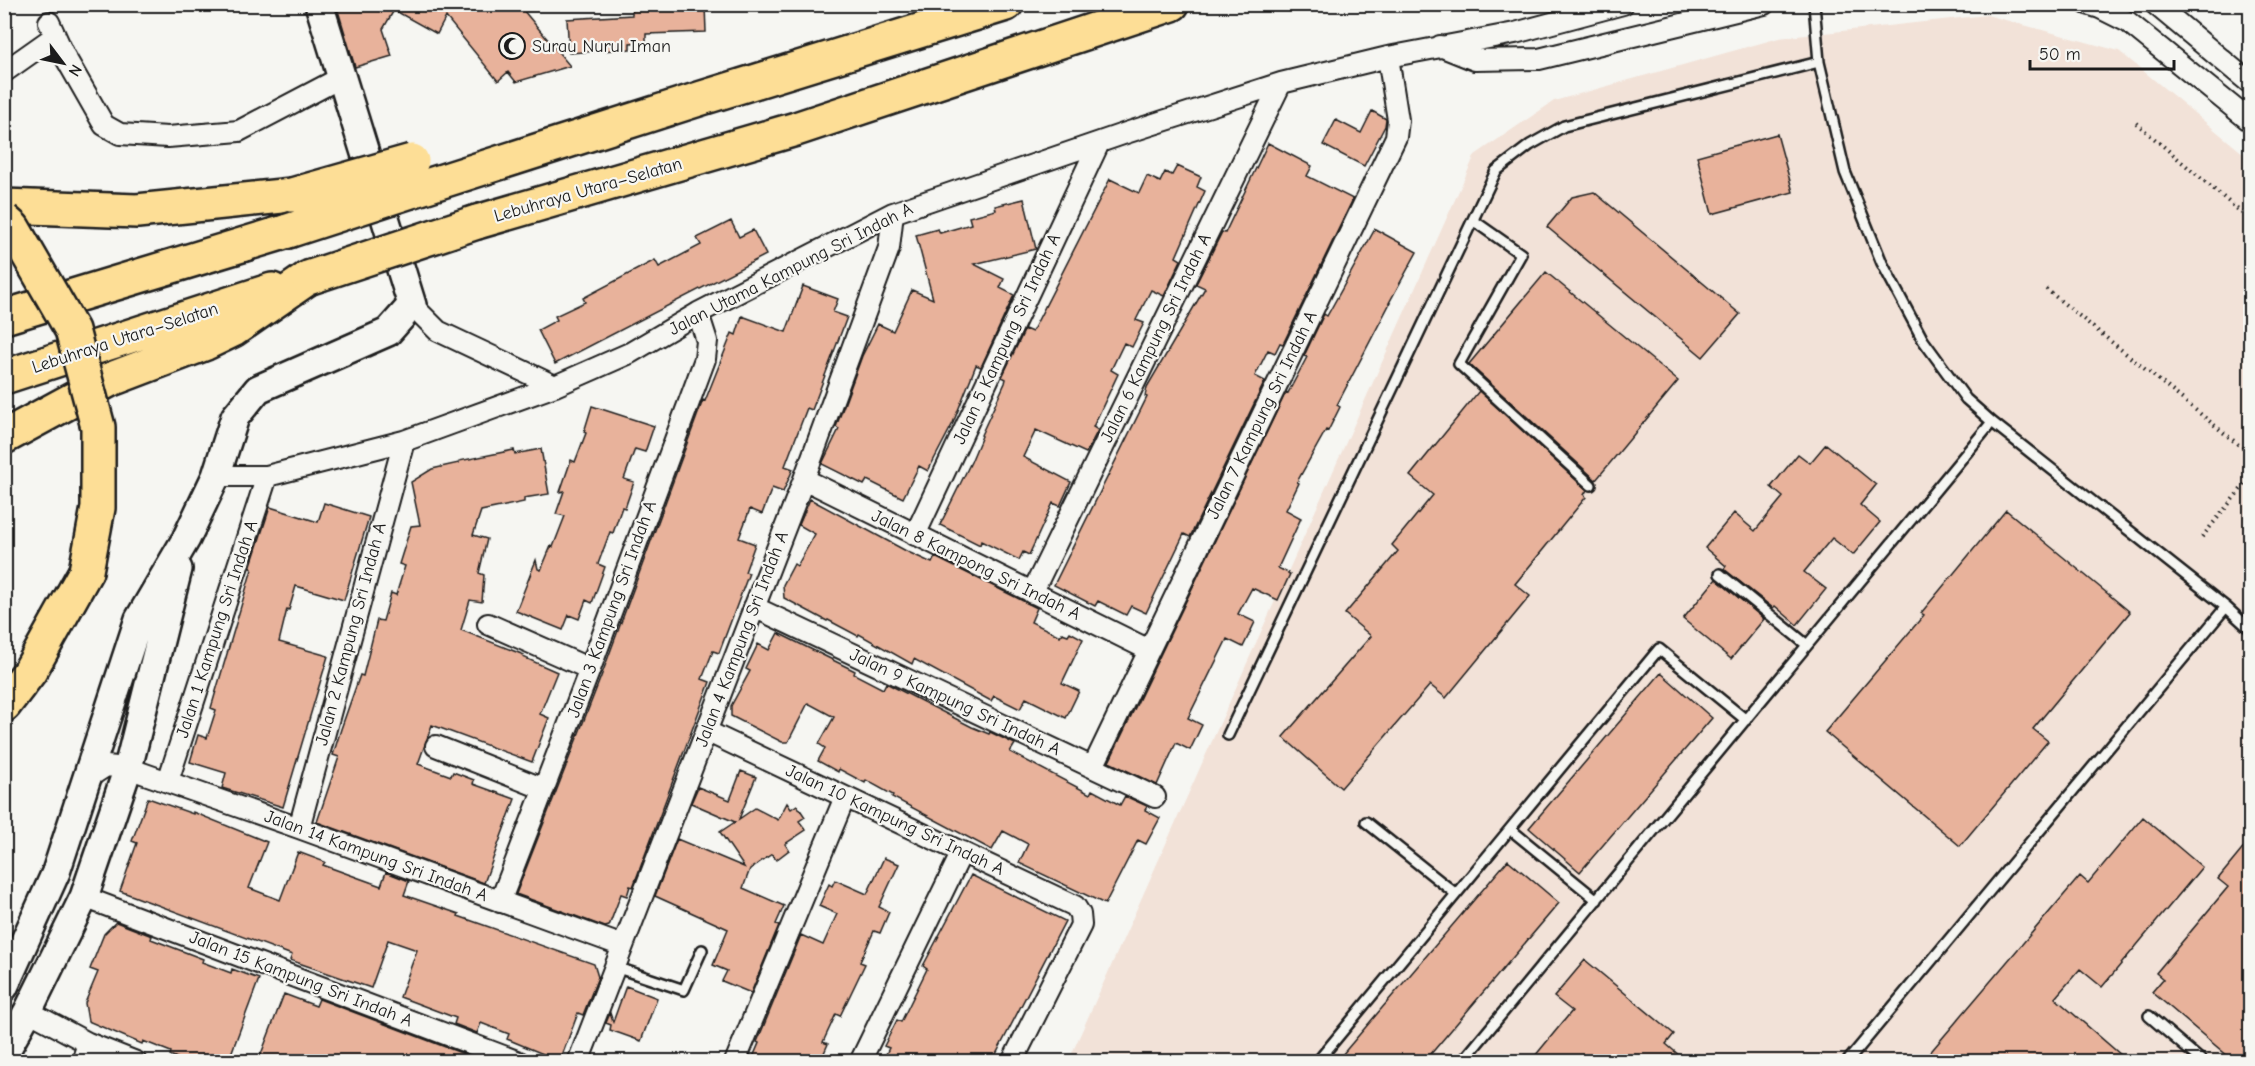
<svg xmlns="http://www.w3.org/2000/svg" width="2255" height="1066" font-family="'Comic Neue',sans-serif">
	<rect width="100%" height="100%" fill="#f6f6f2"/>
	<filter id="ink" filterUnits="userSpaceOnUse"><feTurbulence type="fractalNoise" baseFrequency=".0167" numOctaves="2"/><feDisplacementMap in="SourceGraphic" scale="12" xChannelSelector="R" yChannelSelector="G"/><feConvolveMatrix kernelMatrix="1 2 1 2 8 2 1 2 1" color-interpolation-filters="sRGB"/></filter>
	<g filter="url(#ink)">
		<!-- built -->
		<path fill="#f2e2d8" d="M 1987,15 L 2119,51 L 2250,159 L 2250,1061 L 1068,1062 L 1475,155 L 1554,101 L 1779,38 Z"/>
		<!-- building -->
		<path fill="#e8b29b" stroke="#1c1c1c" stroke-width="1.5" d="M 336,4 L 518,4 L 570,66 L 516,82 L 508,72 L 498,81 L 446,17 L 437,34 L 394,10 L 383,29 L 392,56 L 355,67 Z
			M 705,6 L 706,32 L 646,34 L 646,42 L 630,43 L 630,49 L 569,53 L 567,19 L 632,15 L 632,7 Z
			M 1372,111 L 1386,119 L 1385,126 L 1364,166 L 1323,145 L 1336,120 L 1361,133 Z
			M 1777,134 L 1793,192 L 1712,214 L 1697,156 Z
			M 1268,143 L 1312,166 L 1307,176 L 1353,199 L 1283,344 L 1280,343 L 1275,353 L 1268,350 L 1255,376 L 1265,381 L 1190,537 L 1184,534 L 1146,613 L 1131,606 L 1126,615 L 1098,601 L 1095,606 L 1054,585 L 1147,397 L 1145,396 L 1147,387 L 1205,288 L 1196,284 L 1222,232 L 1225,233 Z
			M 1177,166 L 1201,177 L 1197,187 L 1205,191 L 1176,257 L 1181,260 L 1164,296 L 1151,290 L 1136,320 L 1144,323 L 1132,347 L 1124,343 L 1111,370 L 1118,374 L 1093,427 L 1098,430 L 1086,453 L 1036,430 L 1023,457 L 1071,482 L 1060,506 L 1053,503 L 1029,555 L 1023,552 L 1019,560 L 981,541 L 980,545 L 940,525 L 971,462 L 982,436 L 981,435 L 1005,383 L 1006,379 L 1002,377 L 1025,329 L 1032,332 L 1110,179 L 1139,193 L 1147,176 L 1160,182 L 1165,172 L 1172,175 Z
			M 1594,192 L 1740,314 L 1703,357 L 1547,227 L 1572,197 Z
			M 1024,199 L 1036,249 L 974,264 L 1004,279 L 1000,288 L 1014,295 L 981,367 L 976,365 L 953,423 L 928,471 L 919,466 L 903,498 L 867,480 L 864,485 L 822,464 L 839,429 L 836,427 L 862,356 L 878,324 L 893,331 L 912,290 L 933,299 L 916,235 L 938,229 L 940,233 L 971,224 L 969,217 L 996,210 L 995,206 Z
			M 731,221 L 739,237 L 753,230 L 766,255 L 555,364 L 538,330 L 557,320 L 555,316 L 585,302 L 583,298 L 655,260 L 659,267 L 701,245 L 697,238 Z
			M 1375,229 L 1417,252 L 1389,303 L 1390,303 L 1337,405 L 1340,407 L 1328,431 L 1326,430 L 1297,482 L 1299,483 L 1286,510 L 1301,518 L 1278,568 L 1290,574 L 1278,600 L 1252,588 L 1238,614 L 1255,622 L 1243,647 L 1227,639 L 1188,718 L 1202,725 L 1190,750 L 1176,743 L 1157,785 L 1109,762 L 1286,392 L 1288,393 L 1307,357 L 1304,356 L 1324,314 L 1327,316 Z
			M 1546,272 L 1678,381 L 1596,480 L 1469,364 Z
			M 803,286 L 838,299 L 833,312 L 847,317 L 812,410 L 807,408 L 785,466 L 793,469 L 783,492 L 772,488 L 762,514 L 750,509 L 739,538 L 755,544 L 745,572 L 749,573 L 719,653 L 713,651 L 702,679 L 710,682 L 633,887 L 630,886 L 627,896 L 621,894 L 609,926 L 605,927 L 516,894 L 602,674 L 703,400 L 705,401 L 732,333 L 736,335 L 742,316 L 786,332 Z
			M 1479,391 L 1587,490 L 1584,495 L 1586,497 L 1515,584 L 1530,596 L 1446,698 L 1430,685 L 1341,788 L 1283,737 L 1371,636 L 1345,614 L 1398,551 L 1392,545 L 1433,495 L 1410,476 Z
			M 592,406 L 654,426 L 645,452 L 635,449 L 624,479 L 634,482 L 625,508 L 622,507 L 613,533 L 610,532 L 598,564 L 605,567 L 592,603 L 586,600 L 579,619 L 569,615 L 563,630 L 516,611 L 536,560 L 538,569 L 541,570 L 551,546 L 553,547 L 565,516 L 556,514 L 564,491 L 560,492 L 571,460 L 575,462 L 586,433 L 584,432 Z
			M 1826,444 L 1876,485 L 1860,505 L 1880,522 L 1853,555 L 1832,538 L 1804,572 L 1826,589 L 1797,625 L 1775,606 L 1773,608 L 1724,569 L 1726,566 L 1705,548 L 1734,513 L 1755,531 L 1783,497 L 1771,487 L 1798,454 L 1810,463 Z
			M 541,449 L 549,494 L 524,498 L 524,502 L 481,511 L 473,535 L 487,539 L 479,573 L 484,575 L 482,602 L 470,600 L 461,630 L 524,655 L 523,657 L 557,672 L 540,714 L 549,718 L 532,762 L 432,725 L 418,764 L 451,776 L 453,772 L 474,780 L 473,784 L 515,799 L 484,883 L 317,822 L 339,757 L 333,755 L 341,729 L 360,675 L 363,676 L 377,620 L 383,621 L 391,593 L 396,595 L 405,566 L 399,564 L 411,526 L 420,525 L 411,482 L 432,469 L 459,463 L 459,461 L 514,450 L 515,454 Z
			M 810,499 L 908,552 L 932,563 L 935,557 L 1037,608 L 1031,622 L 1060,636 L 1062,633 L 1068,635 L 1070,632 L 1083,639 L 1062,683 L 1079,691 L 1066,718 L 1026,698 L 1020,709 L 994,696 L 991,701 L 914,659 L 912,664 L 859,634 L 858,636 L 828,620 L 827,621 L 784,598 L 783,585 L 794,564 L 797,566 L 815,534 L 799,525 Z
			M 324,503 L 369,517 L 344,600 L 296,586 L 289,610 L 287,609 L 279,642 L 328,656 L 283,807 L 222,788 L 226,773 L 190,762 L 198,735 L 207,738 L 216,710 L 211,708 L 252,569 L 250,568 L 270,507 L 318,522 Z
			M 2006,510 L 2130,612 L 2033,729 L 2048,741 L 1960,846 L 1825,732 L 1924,615 L 1921,613 Z
			M 1716,579 L 1764,619 L 1731,659 L 1683,619 Z
			M 778,633 L 855,671 L 854,674 L 883,689 L 886,683 L 972,727 L 989,734 L 990,732 L 1015,744 L 1010,752 L 1090,794 L 1092,790 L 1120,805 L 1125,796 L 1147,806 L 1145,810 L 1160,818 L 1146,844 L 1138,840 L 1105,904 L 1019,863 L 1028,844 L 1003,831 L 992,850 L 892,797 L 893,795 L 866,780 L 865,783 L 839,769 L 838,772 L 818,761 L 825,748 L 819,744 L 834,717 L 808,703 L 788,742 L 782,742 L 731,716 L 731,706 L 750,671 L 746,669 L 758,644 L 769,650 Z
			M 1661,673 L 1712,718 L 1580,872 L 1529,828 Z
			M 741,771 L 756,777 L 739,819 L 755,808 L 778,820 L 787,803 L 791,809 L 797,805 L 805,817 L 799,821 L 806,830 L 785,844 L 789,850 L 776,860 L 772,854 L 750,869 L 743,888 L 784,906 L 776,924 L 779,925 L 751,993 L 722,981 L 727,971 L 713,965 L 728,929 L 655,896 L 677,839 L 744,867 L 720,832 L 735,822 L 691,803 L 698,787 L 730,800 Z
			M 148,798 L 193,814 L 193,812 L 267,842 L 249,888 L 280,900 L 298,852 L 325,862 L 323,865 L 381,886 L 386,872 L 409,881 L 404,895 L 459,914 L 458,916 L 594,964 L 598,977 L 583,1015 L 578,1013 L 560,1061 L 507,1039 L 509,1034 L 481,1023 L 477,1033 L 454,1024 L 456,1018 L 400,997 L 417,950 L 388,940 L 371,988 L 290,960 L 292,955 L 120,891 L 137,843 L 132,841 Z
			M 2143,817 L 2202,867 L 2102,987 L 2080,969 L 2055,998 L 2129,1062 L 1922,1062 L 2080,876 L 2088,883 Z
			M 2250,840 L 2250,1048 L 2239,1062 L 2235,1062 L 2152,992 L 2163,979 L 2156,973 L 2228,887 L 2218,879 Z
			M 884,858 L 899,864 L 879,907 L 889,912 L 880,933 L 874,931 L 860,962 L 865,964 L 840,1016 L 836,1014 L 823,1042 L 828,1044 L 820,1062 L 751,1062 L 759,1043 L 757,1042 L 801,935 L 823,945 L 837,914 L 819,906 L 829,884 L 832,886 L 835,880 L 867,894 Z
			M 1508,860 L 1559,903 L 1424,1062 L 1336,1062 Z
			M 971,875 L 1065,921 L 992,1062 L 882,1062 L 889,1048 L 884,1046 L 897,1020 L 901,1022 L 927,969 L 923,966 Z
			M 116,922 L 152,936 L 151,939 L 203,959 L 202,962 L 231,973 L 232,969 L 259,979 L 228,1062 L 186,1062 L 170,1055 L 171,1052 L 143,1041 L 142,1044 L 88,1021 L 85,1003 L 98,972 L 90,969 L 104,934 Z
			M 1585,960 L 1674,1034 L 1666,1044 L 1687,1062 L 1530,1062 L 1572,1011 L 1554,997 Z
			M 626,986 L 657,998 L 641,1041 L 610,1030 L 611,1025 L 606,1023 L 610,1013 L 613,1022 Z
			M 284,994 L 316,1006 L 319,999 L 469,1056 L 478,1062 L 258,1062 Z"/>
		<g fill="none" stroke-linecap="round" stroke-linejoin="round">
			<defs>
				<path id="lane" d="M 1814,4 L 1819,62 L 1845,172 L 1882,263 L 1923,340 L 1966,399 L 1992,422 L 2226,607 L 2250,629
					M 1474,221 L 1521,254 L 1459,364 L 1591,485
					M 1720,574 L 1807,645
					M 1228,735 L 1496,171 L 1530,145 L 1564,126 L 1819,62
					M 1366,822 L 1456,894
					M 1510,829 L 1597,900
					M 615,967 L 684,990 L 702,950
					M 2149,1016 L 2203,1062
					M 1317,1062 L 1659,649 L 1746,720
					M 1462,1062 L 1992,422
					M 1847,1062 L 2226,607"/>
				<path id="street" d="M 2087,4 L 2100,8 L 2128,22 L 2250,121
					M 2155,4 L 2250,83
					M 49,22 L 64,55 L 104,125 L 120,134 L 168,137 L 239,131 L 340,78
					M 1440,46 L 1475,60 L 1539,59 L 1764,4
					M 4,72 L 55,36
					M 412,305 L 438,331 L 555,386
					M 216,476 L 267,476 L 404,441 L 555,386 L 630,353 L 698,313 L 893,213 L 1126,133 L 1281,83 L 1388,57 L 1515,33 L 1623,4
					M 804,479 L 1149,650
					M 915,535 L 1099,143
					M 1032,593 L 1281,83
					M 754,607 L 1155,797
					M 488,624 L 590,669
					M 706,731 L 1075,906 L 1080,914 L 1081,925 L 1012,1062
					M 436,746 L 544,789
					M 1093,767 L 1396,137 L 1398,120 L 1388,57
					M 86,779 L 106,766 L 128,768 L 299,828 L 623,946
					M 168,781 L 267,476
					M 299,828 L 404,441
					M 84,897 L 519,1062
					M 500,902 L 590,669 L 705,359 L 707,341 L 698,313
					M 28,1011 L 88,1043 L 136,1062
					M 82,1062 L 88,1043
					M 578,1062 L 804,479 L 889,248 L 893,213
					M 735,1062 L 845,797
					M 860,1062 L 962,852"/>
				<path id="secondary" d="M 4,987 L 56,872 L 139,619 L 186,539 L 216,476 L 235,417 L 258,389 L 388,332 L 412,305 L 319,4
					M 4,1054 L 28,1011 L 84,897 L 128,768 L 178,569"/>
				<path id="highway" d="M 411,191 L 702,98 L 1006,4
					M 4,206 L 137,211 L 292,195
					M 477,222 L 796,129 L 1172,4
					M 4,317 L 288,231
					M 4,377 L 272,290
					M 4,437 L 109,380 L 206,343 L 233,330 L 308,278
					M 4,705 L 30,671 L 86,571"/>
			</defs>
			<!-- lane casing -->
			<use href="#lane" stroke="#1c1c1c" stroke-width="14"/>
			<!-- street casing -->
			<use href="#street" stroke="#1c1c1c" stroke-width="24"/>
			<!-- secondary casing -->
			<use href="#secondary" stroke="#1c1c1c" stroke-width="32"/>
			<!-- highway casing -->
			<use href="#highway" stroke="#1c1c1c" stroke-width="38"/>
			<!-- path -->
			<path stroke="#1c1c1c" stroke-width="4" stroke-dasharray="1.5 4.5" stroke-linecap="butt" d="M 2136,123 L 2250,220
				M 2046,289 L 2250,454
				M 2202,537 L 2250,478"/>
			<!-- lane -->
			<use href="#lane" stroke="#f6f6f2" stroke-width="9"/>
			<!-- street -->
			<use href="#street" stroke="#f6f6f2" stroke-width="20"/>
			<!-- secondary -->
			<use href="#secondary" stroke="#f6f6f2" stroke-width="27"/>
			<!-- highway -->
			<use href="#highway" stroke="#fdde96" stroke-width="33"/>
			<defs>
				<path id="highway-bridge" d="M 292,195 L 412,161
					M 4,220 L 13,228 L 72,330 L 98,427 L 98,508 L 86,571
					M 288,231 L 411,191
					M 308,278 L 477,222"/>
			</defs>
			<!-- highway-bridge casing -->
			<use href="#highway-bridge" stroke="#1c1c1c" stroke-width="38" stroke-linecap="butt"/>
			<!-- highway-bridge -->
			<use href="#highway-bridge" stroke="#fdde96" stroke-width="33"/>
		</g>
	</g>
	<!-- icons -->
	<defs>
		<symbol id="mosque-ring" viewBox="-11 -11 22 22"><circle r="9.5" fill="#f6f6f2" stroke="#1c1c1c" stroke-width="1.5"/><path d="M3.5-4.9A6 6 0 1 0 3.5 4.9A5 5 0 1 1 3.5-4.9Z" fill="#1c1c1c"/></symbol>
	</defs>
	<g fill-rule="evenodd">
		<use href="#mosque-ring" x="497" y="31" width="30" height="30"/>
	</g>
	<g text-anchor="middle" dominant-baseline="central" stroke-width="4.5" stroke-linejoin="round" paint-order="stroke">
		<!-- poi labels -->
		<g font-size="18" fill="#1c1c1c" stroke="#f6f6f2" text-anchor="start">
			<text x="532" y="46">Surau Nurul Iman</text>
		</g>
		<!-- street labels -->
		<g font-size="18" fill="#1c1c1c" stroke="#f6f6f2">
			<text transform="translate(588 190) rotate(-16)">Lebuhraya Utara–Selatan</text>
			<text transform="translate(791 269) rotate(-27)">Jalan Utama Kampung Sri Indah A</text>
			<text transform="translate(125 338) rotate(-18)">Lebuhraya Utara–Selatan</text>
			<text transform="translate(1156 338) rotate(-64)">Jalan 6 Kampung Sri Indah A</text>
			<text transform="translate(1007 339) rotate(-65)">Jalan 5 Kampung Sri Indah A</text>
			<text transform="translate(1262 415) rotate(-64)">Jalan 7 Kampung Sri Indah A</text>
			<text transform="translate(976 565) rotate(26)">Jalan 8 Kampong Sri Indah A</text>
			<text transform="translate(612 609) rotate(-70)">Jalan 3 Kampung Sri Indah A</text>
			<text transform="translate(217 629) rotate(-72)">Jalan 1 Kampung Sri Indah A</text>
			<text transform="translate(351 634) rotate(-75)">Jalan 2 Kampung Sri Indah A</text>
			<text transform="translate(742 639) rotate(-69)">Jalan 4 Kampung Sri Indah A</text>
			<text transform="translate(955 702) rotate(25)">Jalan 9 Kampung Sri Indah A</text>
			<text transform="translate(895 820) rotate(25)">Jalan 10 Kampung Sri Indah A</text>
			<text transform="translate(376 856) rotate(20)">Jalan 14 Kampung Sri Indah A</text>
			<text transform="translate(301 979) rotate(21)">Jalan 15 Kampung Sri Indah A</text>
		</g>
	</g>
	<!-- margin -->
	<rect width="2255" height="1066" fill="none" stroke="#f6f6f2" stroke-width="24"/>
	<rect x="12" y="12" width="2231" height="1042" fill="none" stroke="#1c1c1c" stroke-width="2" filter="url(#ink)"/>
	<!-- north arrow -->
	<g transform="translate(63 63) rotate(122)" stroke="#f6f6f2" stroke-width="4.5" paint-order="stroke">
	<path d="M0-4.5L10 22L0 15L-10 22Z" fill="#1c1c1c"/>
	<text y="-9" font-size="16" font-weight="bold" text-anchor="middle" fill="#1c1c1c">N</text>
	</g>
	<!-- scale -->
	<path d="M2030 60v9h144v-9" fill="none" stroke="#1c1c1c" stroke-width="3"/>
	<text x="2039" y="60" font-size="18" fill="#1c1c1c" stroke="#f6f6f2" stroke-width="4.5" paint-order="stroke">50 m</text>
</svg>
